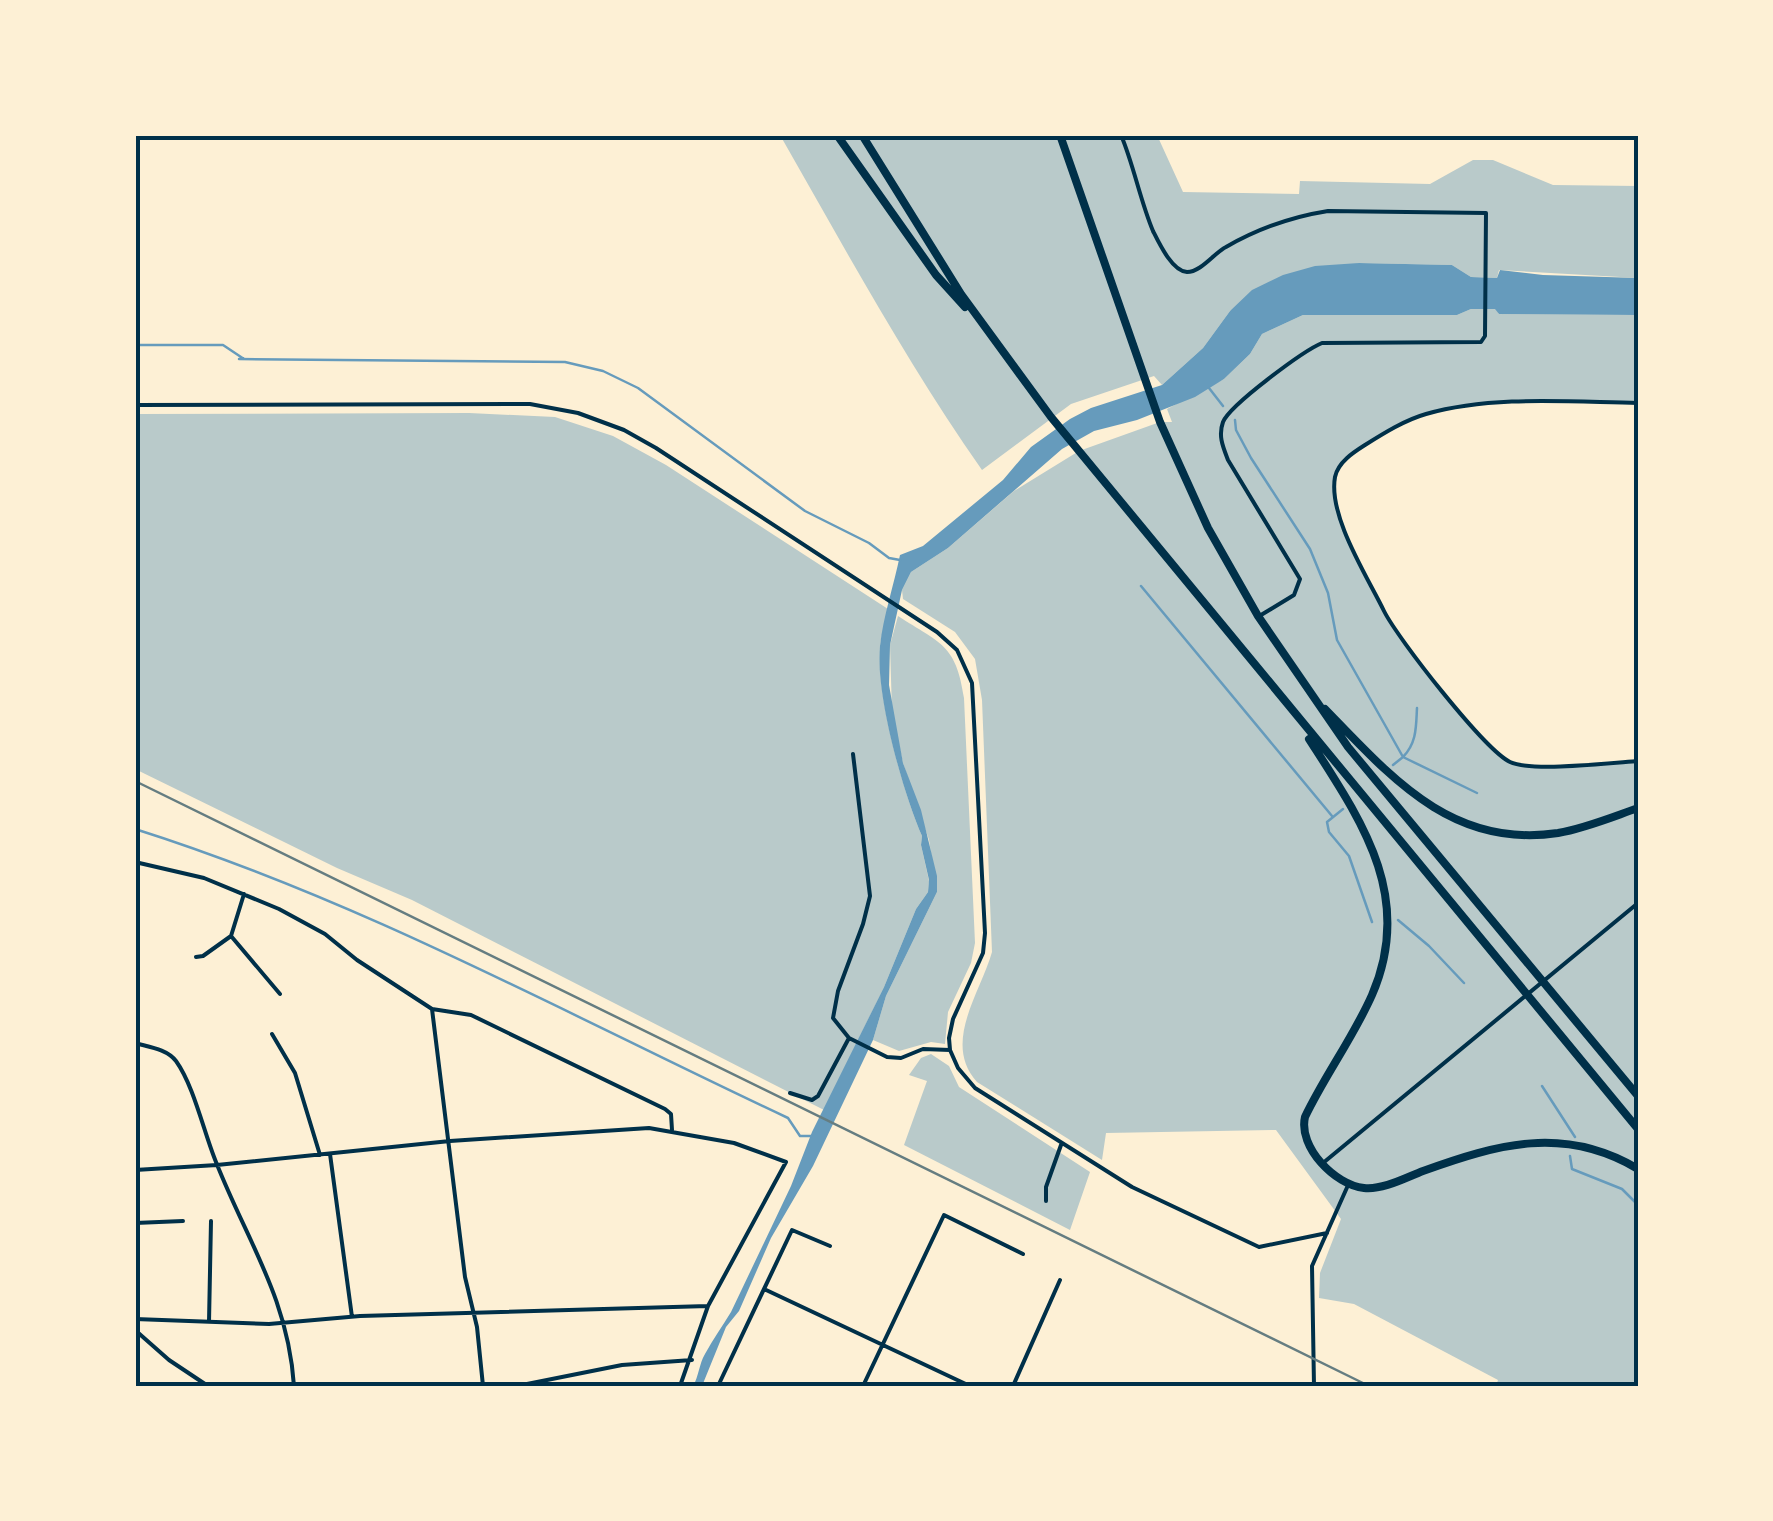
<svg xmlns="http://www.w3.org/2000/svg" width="1773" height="1521" font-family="Raleway,sans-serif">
	<rect width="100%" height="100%" fill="#fdf0d5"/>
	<!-- green -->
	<path fill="#b9caca" d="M 780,135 L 1157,135 L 1183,192 L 1299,194 L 1300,181 L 1430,184 L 1473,160 L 1493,160 L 1553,185 L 1638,186 L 1638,278 L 1499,270 L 1497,278 L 1471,277 L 1452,265 L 1359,263 L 1230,311 L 1203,348 L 1162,385 L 1154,376 L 1071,404 L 982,470 C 907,363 845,249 780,135 Z
		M 1471,309 L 1496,309 L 1499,314 L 1638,315 L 1638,403 C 1570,402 1493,395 1426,414 C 1405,420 1384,433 1366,445 C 1354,452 1338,462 1335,477 C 1328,516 1367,576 1384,611 C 1398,639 1484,749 1510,762 C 1531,772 1611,763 1638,761 L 1638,1386 L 1496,1386 L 1498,1380 L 1354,1304 L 1319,1298 L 1320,1273 L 1341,1219 L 1276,1130 L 1106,1133 L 1102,1160 L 977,1082 C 942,1043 980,994 992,952 L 982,700 L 975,659 L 955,632 L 903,599 L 902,590 L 911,572 L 948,548 L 1014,491 L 1079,451 L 1160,422 L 1172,422 L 1167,409 L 1224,379 L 1250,354 L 1262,334 L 1303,315 L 1457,315 Z
		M 469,413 L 555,417 L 613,436 L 666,465 L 888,609 C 886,622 881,634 880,647 C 876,694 903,793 922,836 L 921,845 L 929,881 L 928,892 L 916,909 L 884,987 L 824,1110 L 412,900 L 337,868 L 135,769 L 135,414 Z
		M 898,616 C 941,644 956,644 964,698 L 975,943 L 971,963 L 948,1012 L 945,1044 L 931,1042 L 899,1051 L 873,1040 L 886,996 L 937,892 L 929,840 L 903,763 L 892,712 L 890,645 Z
		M 931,1054 L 949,1066 L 959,1087 L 1090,1172 L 1070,1230 L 904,1145 L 927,1081 L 909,1075 L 921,1058 Z"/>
	<!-- water -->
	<path fill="#669bbc" d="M 1359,263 L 1452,265 L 1471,277 L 1497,278 L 1500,270 L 1543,275 L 1638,278 L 1638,315 L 1499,314 L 1495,309 L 1471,309 L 1457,315 L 1303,315 L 1262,334 L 1250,354 L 1224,379 L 1195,397 L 1137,420 L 1094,431 L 1062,449 L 948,548 L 911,572 L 902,590 L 890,645 L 889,685 L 903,763 L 921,810 L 937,876 L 937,892 L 886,996 L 873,1040 L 813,1166 L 771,1238 L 739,1311 L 726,1327 L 702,1386 L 693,1386 C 699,1376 699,1364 705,1354 C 713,1339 722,1327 731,1312 L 791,1186 L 812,1132 L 884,987 L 916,909 L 928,892 L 929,880 L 921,845 L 922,836 C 903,793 875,693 880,646 C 883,617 894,585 900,555 L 923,546 L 1003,480 L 1031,447 L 1070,419 L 1091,408 L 1162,385 L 1203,348 L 1230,311 L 1252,290 L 1283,275 L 1315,266 Z"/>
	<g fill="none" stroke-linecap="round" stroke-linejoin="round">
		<!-- stream -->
		<path stroke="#669bbc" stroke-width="2.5" d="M 135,345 L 223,345 L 244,359
			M 239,359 L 565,362 L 603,371 L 638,388 L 805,511 L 869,543 L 889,558 L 900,560
			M 1209,388 L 1223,406
			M 1235,420 L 1236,430 L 1251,458 L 1310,549 L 1328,593 L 1337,640 L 1403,757 L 1393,765
			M 1141,586 L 1332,816
			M 1417,708 C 1416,726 1417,743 1403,757 L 1477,793
			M 1343,809 L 1327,822 L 1329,832 L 1349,856 L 1372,922
			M 135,829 C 363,901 572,1017 788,1118 L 800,1136 L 811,1136
			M 1398,920 L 1429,946 L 1464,983
			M 1542,1086 L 1575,1137
			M 1570,1156 L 1572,1169 L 1622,1189 L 1638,1205"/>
		<!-- minor -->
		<path stroke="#003049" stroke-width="4" d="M 1121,135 C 1134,166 1140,200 1153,231 C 1159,243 1172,271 1187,272 C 1201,272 1214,253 1226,247 C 1259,228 1290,217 1328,211 L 1486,213 L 1485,336 L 1481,342 L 1322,343 C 1303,351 1230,405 1223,422 C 1218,436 1223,447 1228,460 L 1300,579 L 1294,595 L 1261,615
			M 1638,403 C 1570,402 1493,395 1426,414 C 1405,420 1384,433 1365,445 C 1354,452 1338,462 1335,477 C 1328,516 1367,576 1384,611 C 1398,639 1484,749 1510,762 C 1531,772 1611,763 1638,761
			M 135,405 L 530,404 L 578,413 L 624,430 L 656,448 L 937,632 L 957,650 L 972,683 L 985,933 L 983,953 L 953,1019 L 949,1038 L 950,1050 L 958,1068 L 975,1088 L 1132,1187 L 1259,1247 L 1327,1233
			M 853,754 L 870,896 L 863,924 L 838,991 L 833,1018 L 849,1038 L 887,1057 L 901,1058 L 923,1049 L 950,1050
			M 135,862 L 204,878 L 279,909 L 325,934 L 357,960 L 432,1009 L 471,1015 L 665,1109 L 671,1114 L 672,1130
			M 244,894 L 231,936 L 280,994
			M 196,957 L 203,956 L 231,936
			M 432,1009 L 465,1277 L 477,1327 L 483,1386
			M 272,1034 L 295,1073 L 320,1155
			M 135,1043 C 149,1047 167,1049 176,1061 C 194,1086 204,1133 216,1162 C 247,1241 288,1297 294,1386
			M 790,1093 L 812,1100 L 818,1096 L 849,1038
			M 330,1154 L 352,1317
			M 1323,1163 L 1638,903
			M 135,1170 L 217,1165 L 450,1141 L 649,1128 L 734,1143 L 786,1162 L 708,1306 L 680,1386
			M 1046,1201 L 1046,1187 L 1061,1145
			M 135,1223 L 183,1221
			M 764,1289 L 970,1386
			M 135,1319 L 269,1324 L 360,1316 L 708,1306
			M 209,1322 L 211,1221
			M 135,1330 L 169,1360 L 208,1386
			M 517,1386 L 622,1365 L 692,1360
			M 718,1386 L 792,1230 L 830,1246
			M 863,1386 L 944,1215 L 1023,1254
			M 1013,1386 L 1060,1280
			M 1314,1386 L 1312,1266 L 1349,1183"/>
		<!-- motorway -->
		<path stroke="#003049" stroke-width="8" d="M 837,135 L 936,275 L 965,307
			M 862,135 L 961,294 L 1051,417 L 1638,1129
			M 1060,135 L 1160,422 L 1208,528 L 1258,616 L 1348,747 L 1638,1096
			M 1325,709 C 1391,777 1452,849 1558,833 C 1586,828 1612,817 1638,808
			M 1309,739 C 1361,820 1415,896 1372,995 C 1353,1038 1325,1075 1305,1117 C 1298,1147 1335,1185 1364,1188 C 1383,1190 1405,1178 1423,1171 C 1498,1144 1564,1125 1638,1169"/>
		<!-- rail -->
		<path stroke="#657d81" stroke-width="2.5" d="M 135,781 L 1369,1386"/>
	</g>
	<!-- border -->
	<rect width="1773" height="1521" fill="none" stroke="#fdf0d5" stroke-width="275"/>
	<rect x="138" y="138" width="1498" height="1246" fill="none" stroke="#003049" stroke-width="4"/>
</svg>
